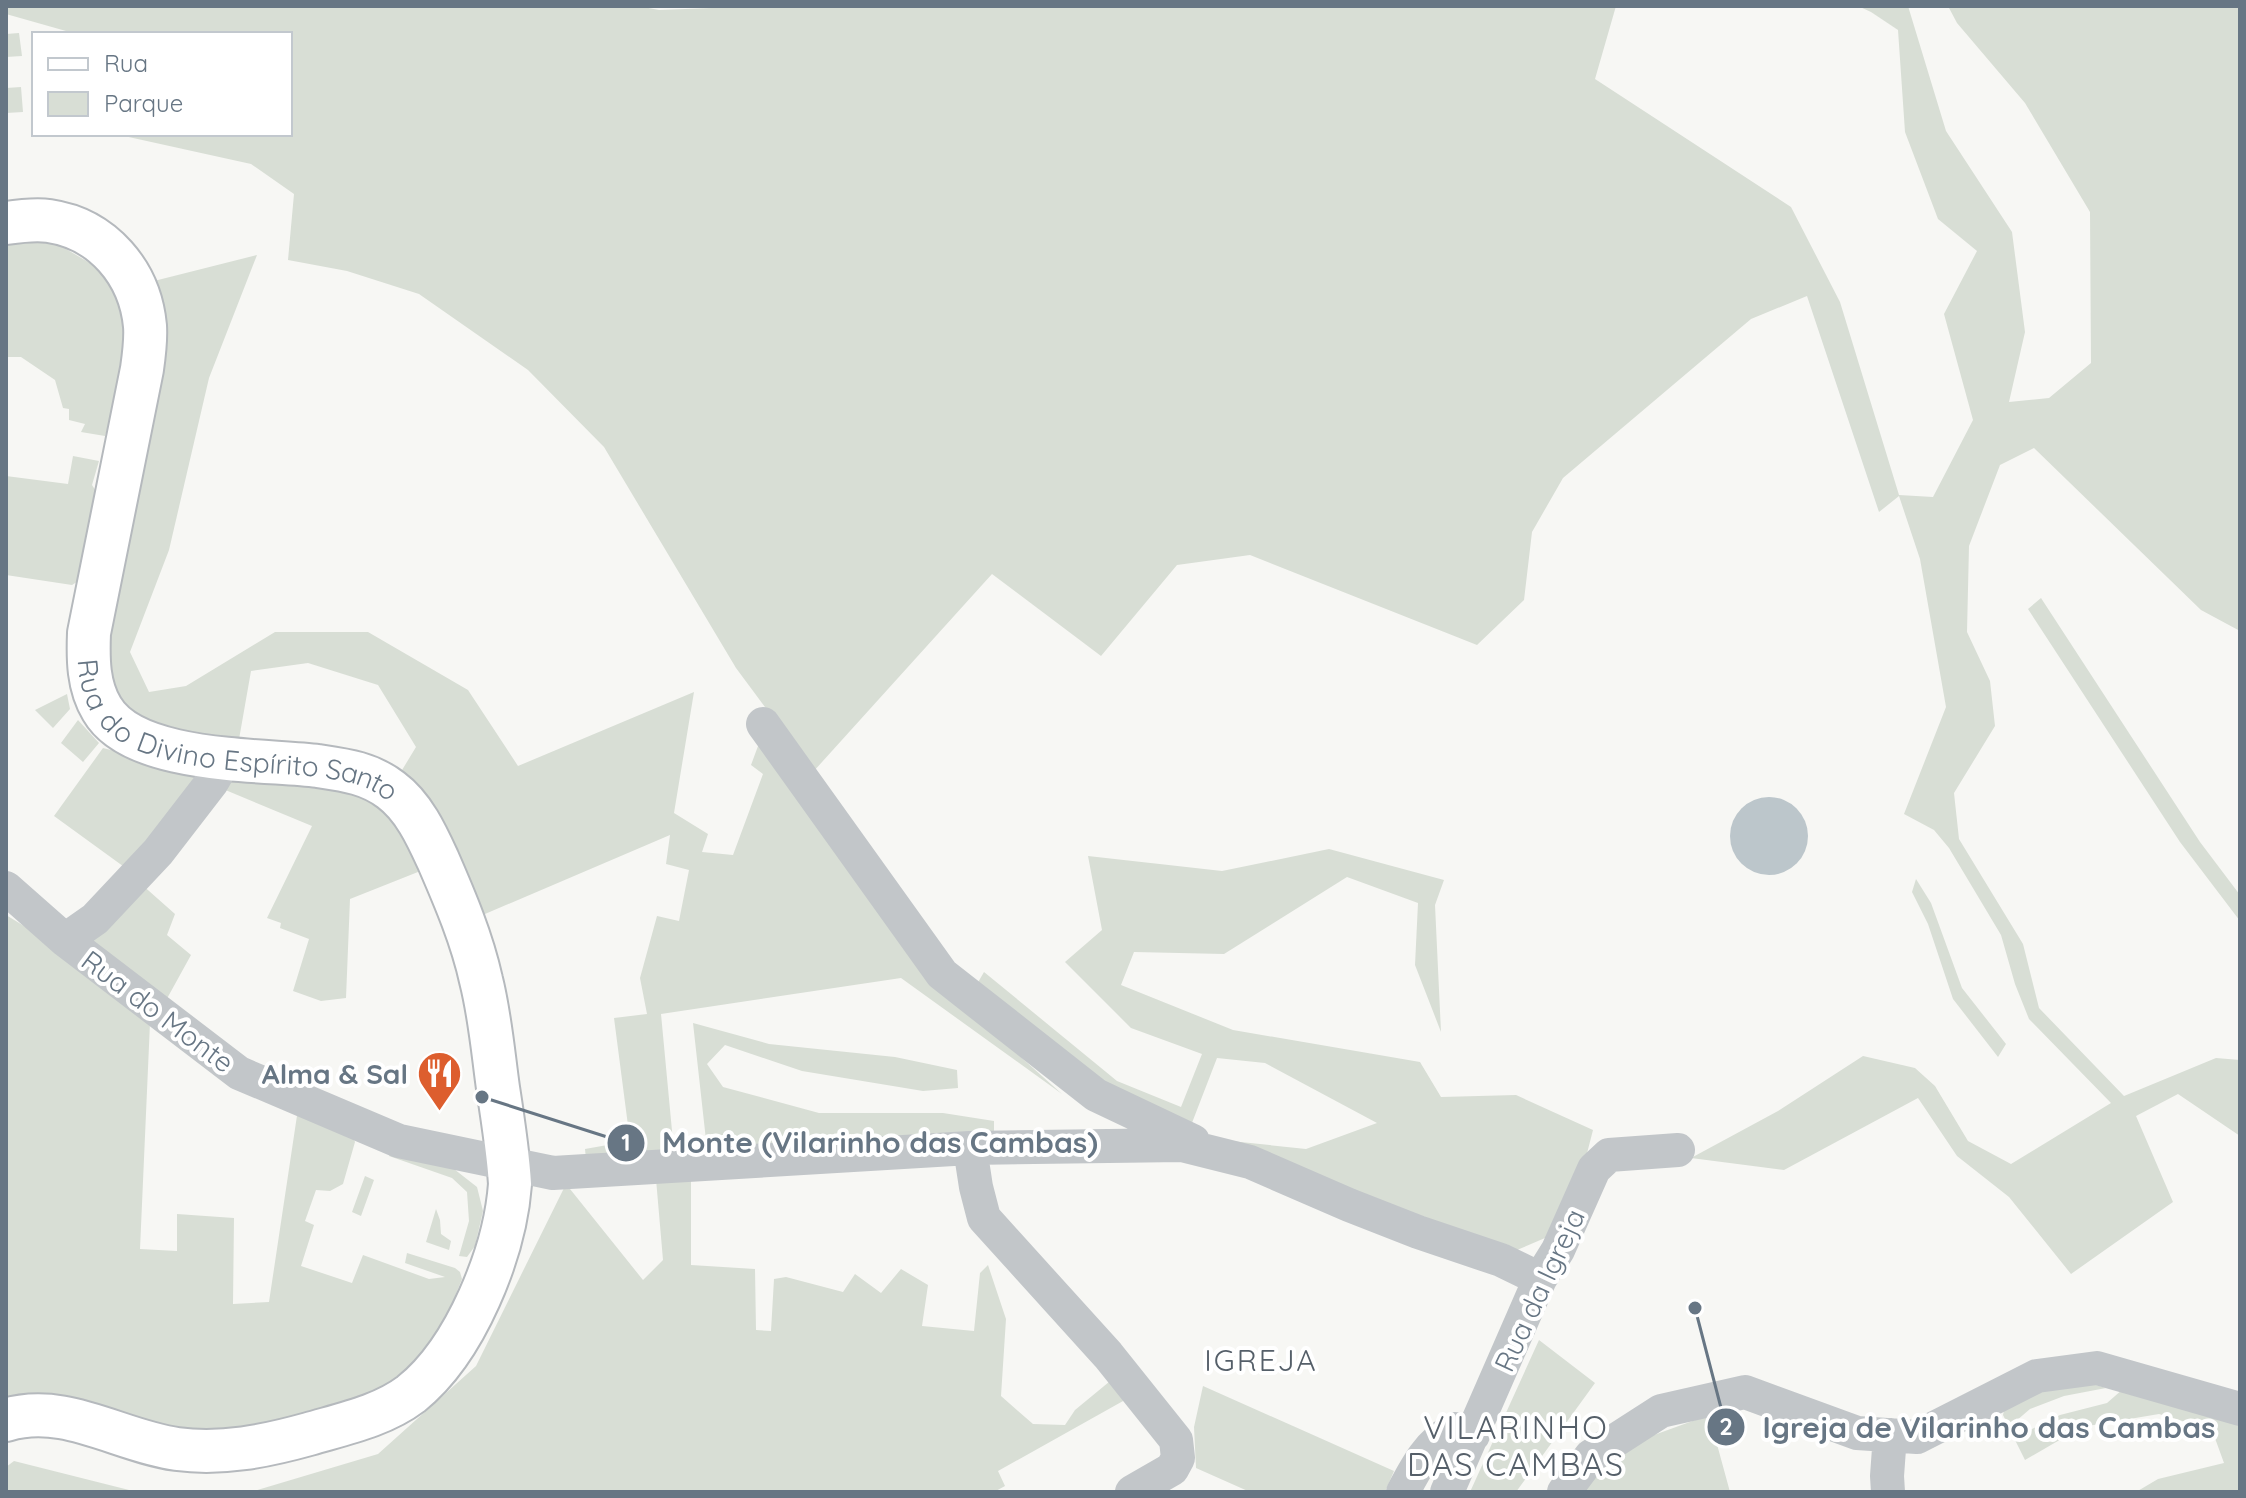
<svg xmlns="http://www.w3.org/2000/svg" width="2246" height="1498" font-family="Quicksand,sans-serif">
	<rect width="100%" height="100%" fill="#f7f7f4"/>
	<!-- green -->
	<path fill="#d8ded5" d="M 6,6 L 638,6 L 659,10 L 766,6 L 1616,6 L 1595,79 L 1791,207 L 1840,302 L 1899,495 L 1933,497 L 1973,420 L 1944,314 L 1977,251 L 1938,219 L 1905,132 L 1898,30 L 1871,12 L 1858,6 L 1908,6 L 1946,131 L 2012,232 L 2025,332 L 2009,402 L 2049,398 L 2091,363 L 2090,212 L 2025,103 L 1957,23 L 1948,6 L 2240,6 L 2240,631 L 2201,610 L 2034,448 L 2000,465 L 1969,546 L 1967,632 L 1990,681 L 1995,726 L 1954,793 L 1959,839 L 2023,944 L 2039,1008 L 2124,1096 L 2216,1058 L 2240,1060 L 2240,1136 L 2178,1094 L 2136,1116 L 2173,1202 L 2071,1274 L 2009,1197 L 1957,1156 L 1918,1098 L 1784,1170 L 1691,1158 L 1778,1111 L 1863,1056 L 1915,1068 L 1935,1086 L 1968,1141 L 2011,1164 L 2111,1103 L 2029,1019 L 2015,984 L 2001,935 L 1949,848 L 1934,830 L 1904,814 L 1946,707 L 1920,559 L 1899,496 L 1879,512 L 1807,296 L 1751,319 L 1563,478 L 1532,532 L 1524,600 L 1477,645 L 1250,555 L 1177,565 L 1101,656 L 992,574 L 813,772 L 736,668 L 604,447 L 528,370 L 419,294 L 347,271 L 288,260 L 294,194 L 251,164 L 115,134 L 290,134 L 290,34 L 66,34 L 66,31 L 6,14 Z
		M 19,33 L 22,56 L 6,57 L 6,34 Z
		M 21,87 L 23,112 L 6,113 L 6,88 Z
		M 49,239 L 100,269 L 118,296 L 131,361 L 121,416 L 108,426 L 105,436 L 81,432 L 85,424 L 69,420 L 69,409 L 63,408 L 55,380 L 21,357 L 6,357 L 6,240 Z
		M 257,255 L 209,378 L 169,550 L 130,652 L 149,692 L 186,686 L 275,632 L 368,632 L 468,690 L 518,766 L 694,692 L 674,813 L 708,834 L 702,852 L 733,855 L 763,774 L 751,765 L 761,738 L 933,978 L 1062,1094 L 901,978 L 661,1014 L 674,1152 L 586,1159 L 585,1149 L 630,1141 L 614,1018 L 647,1014 L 640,978 L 657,916 L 679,921 L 689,870 L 666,864 L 670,835 L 478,917 L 396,780 L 416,747 L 378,685 L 308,663 L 251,671 L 238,745 L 160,736 L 117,707 L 102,626 L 154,281 Z
		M 73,456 L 99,461 L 92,485 L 103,502 L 91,573 L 72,585 L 6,575 L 6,476 L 68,484 Z
		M 2041,598 L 2200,842 L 2240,895 L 2240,921 L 2180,842 L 2028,609 Z
		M 67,694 L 70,709 L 53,728 L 35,710 Z
		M 78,720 L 99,743 L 83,762 L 61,743 Z
		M 103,748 L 198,772 L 165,821 L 127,869 L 54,816 Z
		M 235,770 L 366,788 L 403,821 L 423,870 L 350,899 L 346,998 L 321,1001 L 293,991 L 309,939 L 280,928 L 281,923 L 267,918 L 312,826 L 223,789 Z
		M 1329,849 L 1444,880 L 1435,905 L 1441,1032 L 1415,965 L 1418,903 L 1347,877 L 1224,954 L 1134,952 L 1121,985 L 1233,1030 L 1420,1062 L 1441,1097 L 1516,1095 L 1593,1130 L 1584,1165 L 1552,1235 L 1517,1250 L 1448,1230 L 1231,1141 L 1306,1149 L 1377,1123 L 1265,1063 L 1217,1058 L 1190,1128 L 1108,1093 L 973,991 L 984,972 L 1117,1081 L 1181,1107 L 1202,1054 L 1131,1028 L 1065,962 L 1102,930 L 1088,856 L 1222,871 Z
		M 1916,879 L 1931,903 L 1962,988 L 2006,1044 L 1998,1057 L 1953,999 L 1928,924 L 1912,892 Z
		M 140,883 L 175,914 L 167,935 L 191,955 L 164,1004 L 90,939 Z
		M 6,915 L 29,929 L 150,1023 L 140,1249 L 177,1251 L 177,1214 L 234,1218 L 233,1304 L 269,1302 L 298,1109 L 351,1132 L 355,1142 L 343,1184 L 330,1191 L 316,1190 L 305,1221 L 314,1225 L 301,1266 L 352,1283 L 363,1255 L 429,1279 L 445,1277 L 405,1263 L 407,1253 L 455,1268 L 460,1272 L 462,1279 L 447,1316 L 447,1328 L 401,1386 L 231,1438 L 6,1408 Z
		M 693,1023 L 769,1044 L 895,1057 L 957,1070 L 958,1088 L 923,1091 L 802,1071 L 725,1045 L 707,1064 L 723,1087 L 819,1113 L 943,1113 L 994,1121 L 994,1139 L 707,1149 Z
		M 393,1147 L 454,1169 L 477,1187 L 483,1211 L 475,1246 L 467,1257 L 459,1256 L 469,1221 L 467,1192 L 452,1178 L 389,1156 Z
		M 365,1176 L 374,1180 L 361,1216 L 352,1212 Z
		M 691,1177 L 691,1265 L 755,1269 L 756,1330 L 771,1331 L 774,1279 L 786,1277 L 843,1292 L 855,1274 L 881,1293 L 901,1269 L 928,1285 L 922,1326 L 974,1331 L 980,1273 L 988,1265 L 1006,1319 L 1001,1396 L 1033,1424 L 1065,1425 L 1075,1410 L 1115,1377 L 1132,1396 L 998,1471 L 1005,1486 L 994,1492 L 186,1492 L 254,1491 L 378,1454 L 476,1366 L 566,1184 L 643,1280 L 663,1260 L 656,1179 Z
		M 436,1209 L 440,1220 L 441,1234 L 451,1241 L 449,1250 L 426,1242 Z
		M 1539,1340 L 1595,1383 L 1516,1492 L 1470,1492 Z
		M 2086,1382 L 2106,1388 L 2064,1396 L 2030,1409 L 2009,1427 L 2003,1415 L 2005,1406 L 2037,1390 Z
		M 1203,1386 L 1394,1471 L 1385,1492 L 1250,1492 L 1196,1468 L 1194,1427 Z
		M 2123,1389 L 2240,1420 L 2240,1492 L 2136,1492 L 2158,1479 L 2224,1463 L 2212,1430 L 2159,1414 L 2082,1427 L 2025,1460 L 2014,1438 L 2060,1415 L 2107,1403 Z
		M 1709,1415 L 1730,1492 L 1580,1492 L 1585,1485 L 1643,1439 Z
		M 14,1461 L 137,1492 L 6,1492 L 6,1467 Z"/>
	<!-- water -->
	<path fill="#bcc6cb" d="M1730 836a39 39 0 1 1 78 0a39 39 0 1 1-78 0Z"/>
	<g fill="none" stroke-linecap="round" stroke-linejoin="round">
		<defs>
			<g id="major">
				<path id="s1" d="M 6,223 C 20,221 35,219 49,221 C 103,229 140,273 145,326 C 146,340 144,355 142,369 L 89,633 C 88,659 88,686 102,709 C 134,764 261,759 318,766 C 345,770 369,773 391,790 C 414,807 427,836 438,860 C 455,899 472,939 481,980 C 490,1015 493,1052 498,1088 C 503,1120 508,1152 510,1184 C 505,1252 466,1350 411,1394 C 382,1416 343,1424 309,1434 C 266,1446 222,1455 177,1449 C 119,1441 65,1402 6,1420"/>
			</g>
		</defs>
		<!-- major casing -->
		<use href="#major" stroke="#b5b9bd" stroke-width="46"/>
		<!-- minor -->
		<path stroke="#c2c6c9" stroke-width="34" d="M 763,724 L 942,974 L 1096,1095 L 1193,1141
			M 6,888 L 65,940 L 239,1073 L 399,1141 L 553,1173 L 970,1148 L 1182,1145 L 1250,1162 L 1349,1205 L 1418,1232 L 1501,1260 L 1540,1279
			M 65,940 L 95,919 L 158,852 L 212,782 L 226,758
			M 970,1148 L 976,1187 L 984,1218 L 1108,1355 L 1176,1440 L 1178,1458 L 1172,1469 L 1132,1492
			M 1403,1492 C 1416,1467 1429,1442 1455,1429 L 1473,1435
			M 1447,1492 L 1540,1279 L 1558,1250 L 1594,1169 L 1609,1155 L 1678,1150
			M 1564,1492 L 1591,1456 L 1661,1411 L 1745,1392 L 1857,1433 L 1917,1437 L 2037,1376 L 2097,1368 L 2240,1409
			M 1888,1492 L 1887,1476 L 1890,1435"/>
		<!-- major -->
		<use href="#major" stroke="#fff" stroke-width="42"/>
	</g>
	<!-- icons -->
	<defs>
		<symbol id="restaurant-pin" viewBox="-11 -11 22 30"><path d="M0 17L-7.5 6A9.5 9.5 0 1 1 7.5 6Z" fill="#dd5e2e" stroke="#fff"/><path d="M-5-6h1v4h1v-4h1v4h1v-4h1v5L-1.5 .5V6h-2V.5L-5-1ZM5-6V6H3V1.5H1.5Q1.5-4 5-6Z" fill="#fff"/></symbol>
	</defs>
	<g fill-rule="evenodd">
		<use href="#restaurant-pin" x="414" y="1048" width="51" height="69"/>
	</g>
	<g text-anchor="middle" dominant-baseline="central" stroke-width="8" stroke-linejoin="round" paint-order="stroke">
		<!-- street labels -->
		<g font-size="28" fill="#677684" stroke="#fff">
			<text stroke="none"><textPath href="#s1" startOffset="718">Rua do Divino Espírito Santo</textPath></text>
			<text transform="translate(158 1011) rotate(37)">Rua do Monte</text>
			<text transform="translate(1539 1290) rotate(-65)">Rua da Igreja</text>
		</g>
		<!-- poi labels -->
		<g font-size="28" font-weight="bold" fill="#677684" stroke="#fff" text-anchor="end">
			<text x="408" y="1073">Alma &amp; Sal</text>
		</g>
		<!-- neighbourhood labels -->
		<g font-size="30" letter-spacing="2" fill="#555f69" stroke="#fff">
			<text x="1261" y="1360">IGREJA</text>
		</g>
		<!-- quarter labels -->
		<g font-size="32" letter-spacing="2" fill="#555f69" stroke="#fff">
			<text x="1516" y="1427">VILARINHO<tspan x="1516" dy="37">DAS CAMBAS</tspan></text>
		</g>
	</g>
	<!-- callouts -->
	<path fill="none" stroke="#677684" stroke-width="3" d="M482 1097L626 1143M1695 1308L1726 1427"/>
	<g fill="#677684" stroke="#fff" stroke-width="3">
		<circle cx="482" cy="1097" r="8"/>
		<circle cx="1695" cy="1308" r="8"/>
		<circle cx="626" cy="1143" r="20"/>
		<circle cx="1726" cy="1427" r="20"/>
	</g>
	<g font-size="24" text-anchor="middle" font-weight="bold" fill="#fff">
		<text x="626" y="1151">1</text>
		<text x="1726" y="1435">2</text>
	</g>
	<g font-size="30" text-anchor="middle" font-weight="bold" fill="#677684" stroke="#fff" stroke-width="8" stroke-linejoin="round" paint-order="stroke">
		<text x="880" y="1153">Monte (Vilarinho das Cambas)</text>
		<text x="1989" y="1438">Igreja de Vilarinho das Cambas</text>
	</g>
	<!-- border -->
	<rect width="2246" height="1498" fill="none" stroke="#677684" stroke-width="16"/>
	<!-- legend -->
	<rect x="32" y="32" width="260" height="104" fill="#ffffff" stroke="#c2c8ce" stroke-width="2"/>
	<rect x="48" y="58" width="40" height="12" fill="#ffffff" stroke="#c2c8ce" stroke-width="2"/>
	<text x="104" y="72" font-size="24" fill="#677684">Rua</text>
	<rect x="48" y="92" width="40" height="24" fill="#d8ded5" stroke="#c2c8ce" stroke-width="2"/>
	<text x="104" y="112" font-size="24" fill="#677684">Parque</text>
</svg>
